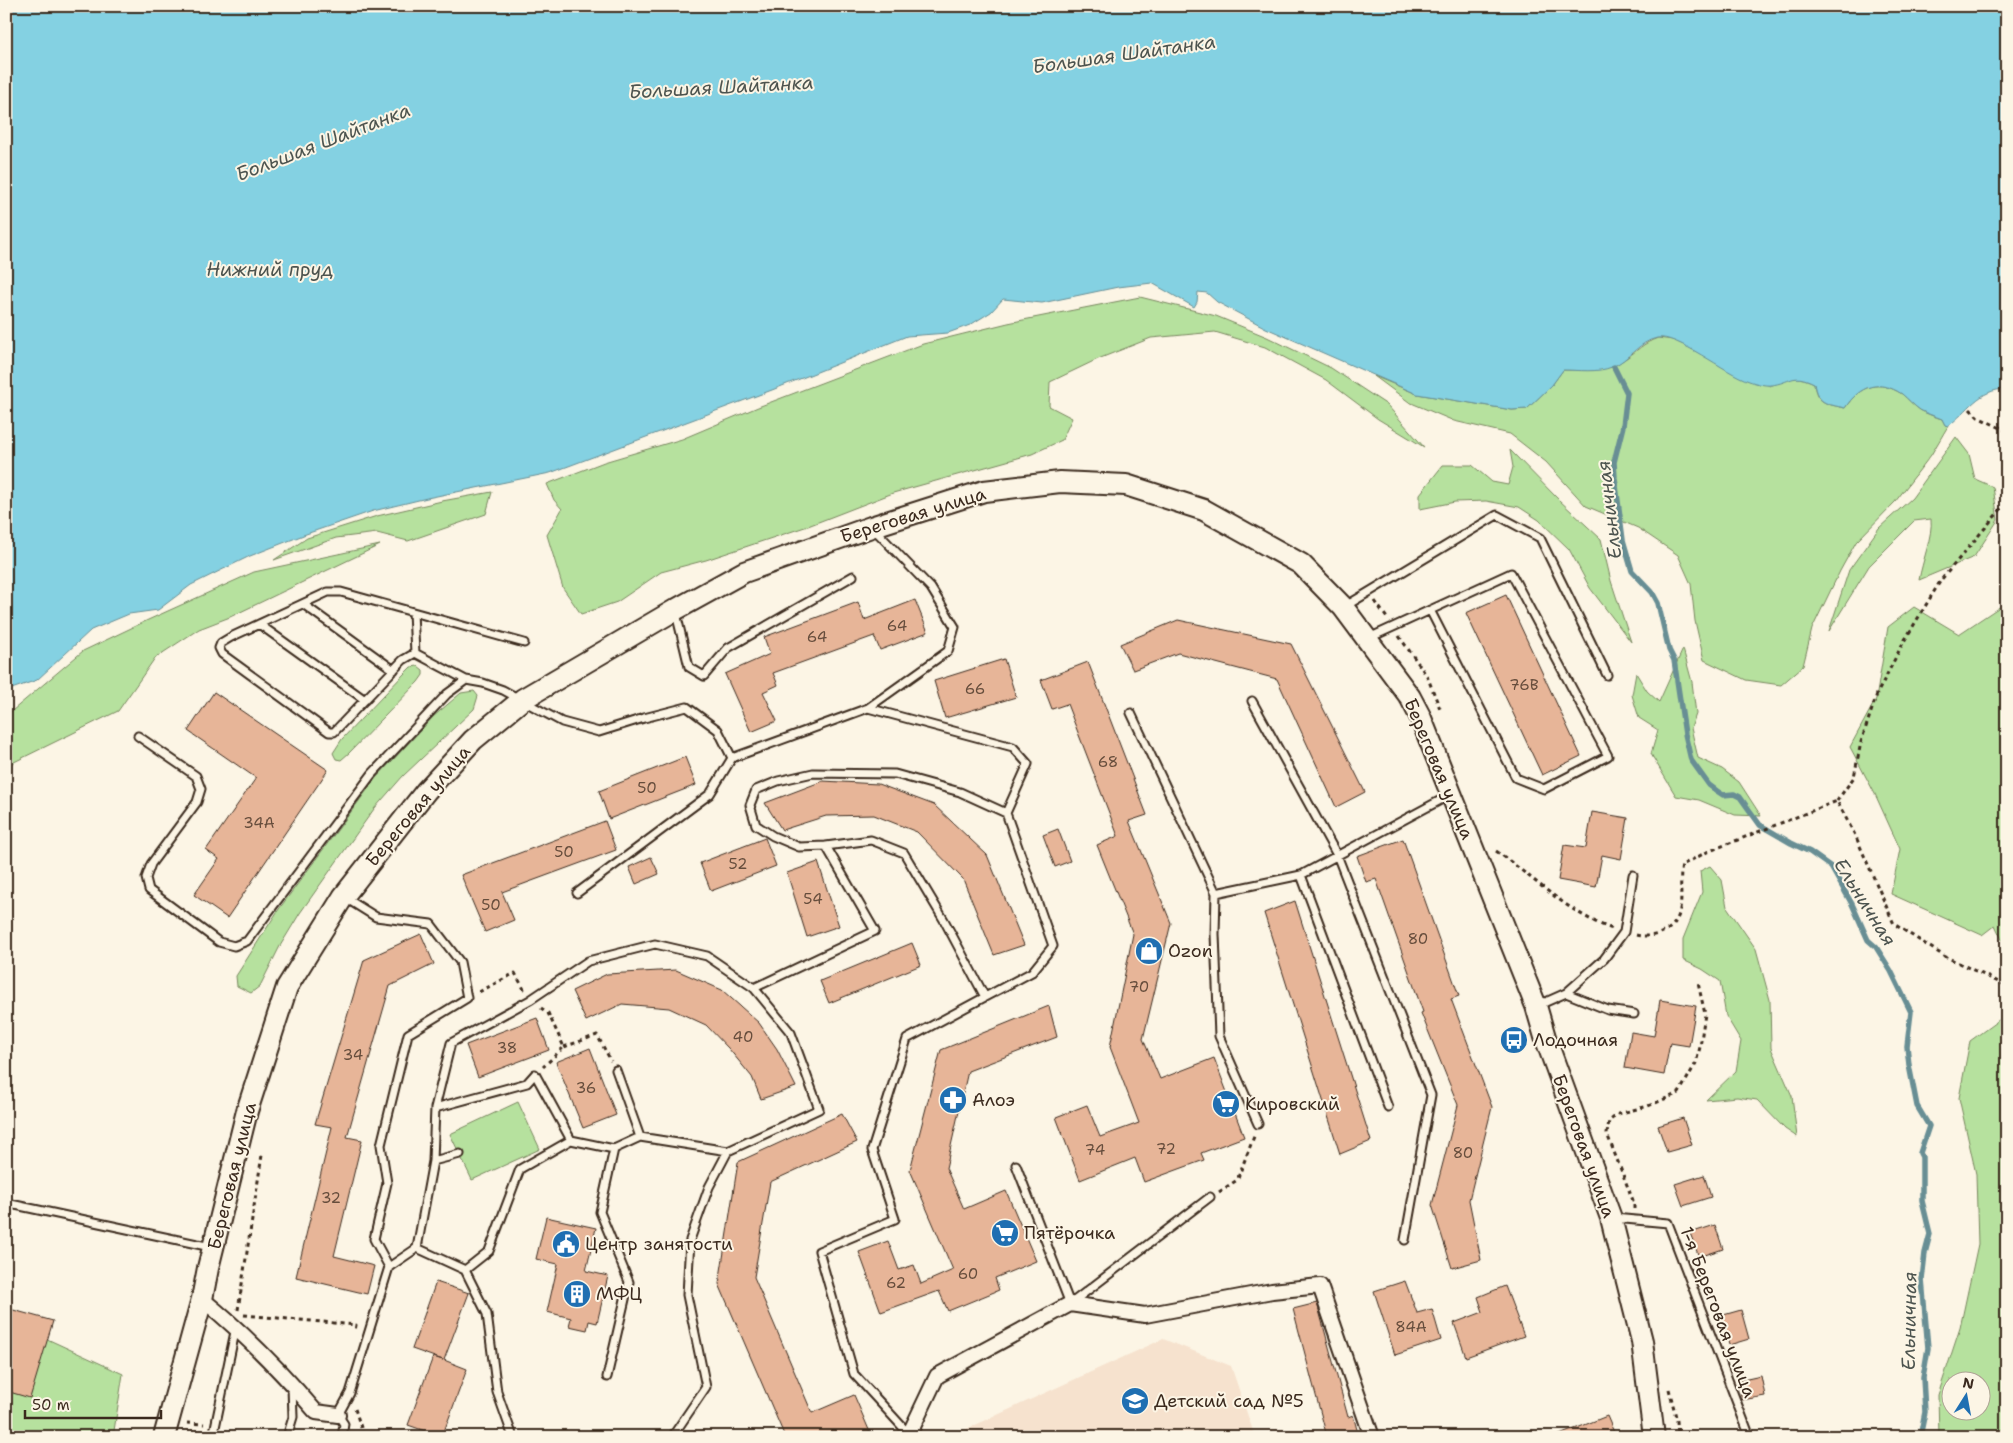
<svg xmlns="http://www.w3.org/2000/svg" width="2013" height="1443" font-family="'Shantell Sans',sans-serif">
	<rect width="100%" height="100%" fill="#fcf5e5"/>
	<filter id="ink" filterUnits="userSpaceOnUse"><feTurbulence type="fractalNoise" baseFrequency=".02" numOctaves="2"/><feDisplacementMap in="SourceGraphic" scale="10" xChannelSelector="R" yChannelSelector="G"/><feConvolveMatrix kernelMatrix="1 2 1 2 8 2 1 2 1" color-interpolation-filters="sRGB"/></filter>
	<g filter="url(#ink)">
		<!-- built -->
		<path fill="#f6e2ce" d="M 1163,1339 L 1231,1366 L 1255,1437 L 949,1437 Z"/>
		<!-- green -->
		<path fill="#b6e19e" stroke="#78865e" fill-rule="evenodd" d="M 1140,297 L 1216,316 L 1267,337 L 1331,368 L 1387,405 L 1424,447 L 1378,419 L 1326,380 L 1265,347 L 1215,332 L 1151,338 L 1098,359 L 1050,382 L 1049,406 L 1072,418 L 1062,440 L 1032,454 L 893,493 L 808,526 L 706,560 L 661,572 L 617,602 L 581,614 L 563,588 L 547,535 L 562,509 L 554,500 L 547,484 L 604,462 L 682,439 L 758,407 L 923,344 L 1008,323 Z
			M 1658,338 L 1673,340 L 1770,386 C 1789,379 1795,374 1814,383 C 1816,404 1827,404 1845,408 C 1860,385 1879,379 1902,394 C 1908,399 1914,406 1920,410 C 1927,414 1935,417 1942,419 L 1945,425 L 1948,426 L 1931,455 L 1895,502 L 1856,542 L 1840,571 L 1812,629 L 1803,666 L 1781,685 L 1746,680 L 1704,660 L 1695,621 L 1691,584 L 1678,555 L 1638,528 L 1586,506 L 1546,462 L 1510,434 L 1454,421 L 1409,402 L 1374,376 L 1417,394 L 1512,410 L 1527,409 L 1552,385 L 1563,370 C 1585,370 1606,372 1625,359 C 1637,351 1643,343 1658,338 Z
			M 1956,437 L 1969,454 L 1975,479 L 1993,487 L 1998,520 L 1974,557 L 1919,580 C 1922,562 1933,535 1931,519 L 1914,521 L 1869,566 L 1829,631 L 1849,570 L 1879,528 L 1912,498 Z
			M 1510,450 L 1559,500 L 1601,539 L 1611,581 L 1631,642 L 1590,588 L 1569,549 L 1539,520 L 1519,507 L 1486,501 L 1455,502 L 1420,509 L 1420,494 L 1443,465 L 1472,465 L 1492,482 L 1508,485 L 1513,467 Z
			M 492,492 L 486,514 L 408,541 L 377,533 L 336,538 L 274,560 L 307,538 L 377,516 L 442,501 Z
			M 380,545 L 230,617 L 199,629 L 155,658 L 118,711 L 6,766 L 6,716 L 83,651 L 148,620 L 254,572 Z
			M 2007,602 L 2007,950 L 1995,925 L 1982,935 L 1891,894 L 1900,849 L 1875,794 L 1850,747 L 1876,699 L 1888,627 L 1914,607 L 1959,634 Z
			M 1683,649 L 1692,682 L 1696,714 L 1691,728 L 1698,758 L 1722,769 L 1739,782 L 1761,816 L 1735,815 L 1699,800 L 1676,796 L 1651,754 L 1658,730 L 1639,718 L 1632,695 L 1636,673 L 1647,691 L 1659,702 Z
			M 418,666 L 423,670 L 423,675 L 418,682 L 349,753 L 341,760 L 336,759 L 333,753 L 342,739 L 404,674 L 411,667 Z
			M 474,691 L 478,696 L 474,709 L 403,776 L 374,809 L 300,913 L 280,946 L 260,986 L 251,993 L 237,986 L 236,976 L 279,909 L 376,778 L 434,716 L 461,693 Z
			M 1710,866 L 1722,880 L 1727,907 L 1756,949 L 1770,1000 L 1771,1048 L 1792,1096 L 1797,1137 L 1785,1129 L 1757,1100 L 1737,1097 L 1706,1100 L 1736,1071 L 1741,1041 L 1726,1016 L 1720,981 L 1702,969 L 1683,960 L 1683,939 L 1702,892 L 1700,871 Z
			M 2007,1014 L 2007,1437 L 1939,1437 L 1938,1395 L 1960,1328 L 1978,1244 L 1976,1174 L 1959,1098 L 1970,1041 ZM 1950,1380 L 1980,1380 L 1980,1410 L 1950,1410 Z
			M 518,1102 L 540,1149 L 472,1180 L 450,1134 Z
			M 6,1320 L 123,1374 L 113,1437 L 6,1437 Z"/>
		<!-- water -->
		<path fill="#84d1e2" stroke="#678e94" d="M 6,6 L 2007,6 L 2007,389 C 1978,389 1969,411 1948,426 L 1945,425 L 1942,419 C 1935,416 1927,414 1920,410 C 1913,405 1908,399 1902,394 C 1879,379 1860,385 1845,408 C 1827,404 1817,404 1814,383 C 1792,372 1791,383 1771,385 C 1765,386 1755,383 1749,381 C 1725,373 1677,334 1657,338 C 1638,342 1629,360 1612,367 C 1597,373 1579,370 1563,370 L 1552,385 L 1527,409 L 1512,410 L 1417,394 L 1266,328 L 1217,302 L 1207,293 L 1198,292 L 1197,302 L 1194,307 L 1152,283 L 1118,287 L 1042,303 L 1003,299 L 991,312 L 970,325 L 948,333 L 907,336 L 772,390 L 550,473 L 427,498 L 373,511 L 306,534 L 250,556 L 191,585 L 158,610 L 129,614 L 91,630 L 37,680 L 6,691 Z"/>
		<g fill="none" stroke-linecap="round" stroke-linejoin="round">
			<!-- stream -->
			<path stroke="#678e94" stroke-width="5.5" d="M 1614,367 L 1627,393 L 1623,426 L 1614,462 L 1615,478 L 1623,540 L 1632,571 L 1652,592 L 1658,603 L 1669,650 L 1674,660 L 1685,734 L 1691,760 L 1709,785 L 1717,791 L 1723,795 L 1734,794 L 1740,797 L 1760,825 L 1791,843 L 1810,852 L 1831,867 L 1852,904 L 1868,940 L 1876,947 L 1891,971 L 1911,1012 L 1907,1046 L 1909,1065 L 1917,1106 L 1929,1126 L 1920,1153 L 1922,1157 L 1922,1201 L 1930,1234 L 1925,1253 L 1922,1280 L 1928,1348 L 1923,1378 L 1925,1412 L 1920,1437"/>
		</g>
		<!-- building -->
		<path fill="#e7b598" stroke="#3b2a1e" d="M 1506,595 L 1581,756 L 1542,775 L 1466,613 Z
			M 915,600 L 928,632 L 880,650 L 874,636 L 773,673 L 778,685 L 763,692 L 777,721 L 751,732 L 725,674 L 770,654 L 764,637 L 858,602 L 864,620 Z
			M 1178,620 L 1291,644 L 1365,792 L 1336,807 L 1277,679 L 1178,653 L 1133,670 L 1120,644 Z
			M 1004,659 L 1016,697 L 945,718 L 934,681 Z
			M 1088,662 L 1147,815 L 1129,821 L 1171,923 L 1143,1039 L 1160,1079 L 1214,1058 L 1244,1137 L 1201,1153 L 1204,1160 L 1144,1182 L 1135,1158 L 1080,1180 L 1056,1117 L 1087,1105 L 1100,1137 L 1139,1123 L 1110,1047 L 1133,934 L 1097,845 L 1118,836 L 1067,704 L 1052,709 L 1041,680 Z
			M 214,692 L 328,770 L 227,918 L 194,895 L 219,859 L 206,850 L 256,778 L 188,731 Z
			M 685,757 L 696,785 L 609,819 L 599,791 Z
			M 823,781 L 878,784 L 934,805 L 987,855 L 1024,945 L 994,955 L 963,879 L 917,832 L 874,815 L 826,816 L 782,830 L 765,803 Z
			M 1592,812 L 1628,818 L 1621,859 L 1602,855 L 1596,887 L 1558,880 L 1564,845 L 1586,848 Z
			M 605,821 L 616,850 L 502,892 L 514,920 L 485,932 L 461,875 Z
			M 1058,829 L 1070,861 L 1055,867 L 1043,835 Z
			M 765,838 L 776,866 L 711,891 L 700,863 Z
			M 1403,839 L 1459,996 L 1451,999 L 1492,1107 L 1469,1200 L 1481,1260 L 1452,1268 L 1432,1205 L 1458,1105 L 1421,1013 L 1423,1012 L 1376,879 L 1366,882 L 1357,856 Z
			M 651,857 L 659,874 L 636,884 L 629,867 Z
			M 818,862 L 839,926 L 807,937 L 787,873 Z
			M 1295,901 L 1371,1141 L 1340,1154 L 1264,913 Z
			M 421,934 L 434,964 L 390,986 L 347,1137 L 362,1140 L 334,1256 L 374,1266 L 367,1294 L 296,1277 L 332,1127 L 315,1124 L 364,960 Z
			M 912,943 L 921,965 L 829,1003 L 820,981 Z
			M 676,970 L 722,990 L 759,1023 L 777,1049 L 796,1087 L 761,1099 L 752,1077 L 729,1049 L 706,1025 L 669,1008 L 622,1004 L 586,1021 L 572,991 L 607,974 Z
			M 1660,1000 L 1696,1006 L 1689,1046 L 1670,1043 L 1664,1075 L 1625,1068 L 1631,1032 L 1654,1036 Z
			M 1049,1006 L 1057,1037 L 968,1071 L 946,1168 L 964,1209 L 1006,1191 L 1036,1261 L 995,1278 L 999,1290 L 948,1311 L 939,1291 L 881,1312 L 859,1252 L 888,1241 L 899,1270 L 914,1265 L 921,1284 L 953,1270 L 910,1170 L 941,1050 Z
			M 537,1018 L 549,1050 L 478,1077 L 466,1045 Z
			M 590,1048 L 616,1115 L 583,1128 L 556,1062 Z
			M 842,1114 L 857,1142 L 770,1182 L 754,1277 L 812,1413 L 854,1395 L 872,1437 L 785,1437 L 719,1284 L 738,1162 Z
			M 1683,1118 L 1692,1145 L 1667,1152 L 1658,1126 Z
			M 1704,1175 L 1711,1197 L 1683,1206 L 1675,1184 Z
			M 546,1217 L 596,1228 L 586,1271 L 608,1276 L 597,1323 L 589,1321 L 587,1330 L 569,1326 L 571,1318 L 547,1312 L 558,1264 L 536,1259 Z
			M 1715,1225 L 1723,1249 L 1699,1257 L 1690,1233 Z
			M 1405,1281 L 1417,1313 L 1432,1309 L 1441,1340 L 1395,1355 L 1374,1291 Z
			M 436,1282 L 469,1293 L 444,1360 L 467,1369 L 442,1437 L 408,1425 L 433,1357 L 443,1360 L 412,1349 Z
			M 1505,1286 L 1524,1336 L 1466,1357 L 1454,1323 L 1483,1312 L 1478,1297 Z
			M 1317,1303 L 1348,1417 L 1353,1415 L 1359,1437 L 1327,1437 L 1293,1309 Z
			M 6,1308 L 53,1321 L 30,1398 L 6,1391 Z
			M 1741,1310 L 1749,1339 L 1729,1345 L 1720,1316 Z
			M 1761,1376 L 1765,1396 L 1742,1400 L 1738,1381 Z
			M 1607,1416 L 1616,1437 L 1558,1437 L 1557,1436 Z"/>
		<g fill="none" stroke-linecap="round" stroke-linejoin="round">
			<defs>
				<path id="lane" d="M 303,604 L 394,670
					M 1344,607 L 1497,515 L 1540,538 L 1607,675
					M 413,612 L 341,592 L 328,592 L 231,637 L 221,643 L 219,648 L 222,654 L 329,732 L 334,732 L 403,660 L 415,653 L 466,680 L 483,683 L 503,690 L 562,722 L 599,732 L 644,718 L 687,707 L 718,730 L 732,758 L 868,708 L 1013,747 L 1028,764 L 1006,813 L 1053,946 L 1032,972 L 985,997 L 944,920 L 904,853 L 871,840 L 826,846 L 875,931 L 754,988
					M 676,613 L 689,667 L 704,676 L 728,648 L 853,576
					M 259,624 L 365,700
					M 1369,638 L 1511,573 L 1608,756 L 1544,789 L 1516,778 L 1430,610
					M 415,653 L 413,612 L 524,643
					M 1252,701 L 1337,855 L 1431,1095 L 1405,1240
					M 868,708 L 948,651 L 955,627 L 931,588 L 873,528
					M 1131,713 L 1216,893 L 1215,934 L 1219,1036 L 1258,1124
					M 138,736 L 196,776 L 201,789 L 197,802 L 151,864 L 146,878 L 149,890 L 219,942 L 234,946 L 247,941 L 372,774 L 447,694 L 466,680
					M 826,846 L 799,847 L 773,836 L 756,825 L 750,805 L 756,790 L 778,781 L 813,773 L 895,774 L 960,792 L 1006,813
					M 577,893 L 710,794 L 732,758
					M 1216,893 L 1301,875
					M 344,897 L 376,917 L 431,924 L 460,962 L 467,998 L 408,1034 L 381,1145 L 387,1183 L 374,1239 L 389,1267
					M 1566,993 L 1604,959 L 1624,932 L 1633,875
					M 1539,1005 L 1566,993 L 1608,1010 L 1634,1014
					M 616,1070 L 640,1137
					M 1388,1107 L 1301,875 L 1450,795
					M 435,1108 L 527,1083 L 535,1074 L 571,1140
					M 433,1161 L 460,1154
					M 1016,1165 L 1070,1304 L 1210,1197
					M 6,1203 L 211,1247
					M 1614,1218 L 1668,1223 L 1750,1437
					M 465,1270 L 487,1314 L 497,1392 L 513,1437
					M 607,1377 L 629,1282 L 600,1212 L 614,1149
					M 909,1434 L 854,1374 L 819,1251 L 895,1219 L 872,1150 L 907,1039 L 985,997
					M 213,1437 L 236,1327
					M 287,1437 L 293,1417 L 292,1387
					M 342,1437 L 344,1424 L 338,1415 L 350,1393 L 389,1267 L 417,1248 L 433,1161 L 435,1108 L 451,1043 L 530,1000 L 588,961 L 655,944 L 707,956 L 754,988 L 791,1033 L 819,1109 L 728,1151 L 640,1137 L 614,1149 L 571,1140 L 520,1169 L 489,1251 L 465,1270 L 417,1248
					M 672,1437 L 706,1387 L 687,1295 L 690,1240 L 709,1187 L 728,1151"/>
				<path id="street" d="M 202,1299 C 244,1333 281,1371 316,1412 L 338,1415
					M 908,1437 L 937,1376 L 1070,1304 L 1145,1315 L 1272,1291 L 1320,1286 L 1372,1437"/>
				<path id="secondary" d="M 164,1437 L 202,1299 L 208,1268 L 247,1111 L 287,987 L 343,897 L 426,791 L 473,740 L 523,699 L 675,610 L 744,572 L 871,527 L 984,491 L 1060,482 L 1126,485 L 1204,510 L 1301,564 L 1343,607 L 1410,697 L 1420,716 L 1536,1006 L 1545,1037 L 1611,1218 L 1642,1341 L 1654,1437"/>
			</defs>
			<!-- lane casing -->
			<use href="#lane" stroke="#3b2a1e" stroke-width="11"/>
			<!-- street casing -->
			<use href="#street" stroke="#3b2a1e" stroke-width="18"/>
			<!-- secondary casing -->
			<use href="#secondary" stroke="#3b2a1e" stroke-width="24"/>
			<!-- path -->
			<path stroke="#3b2a1e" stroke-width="3" stroke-dasharray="4 4" stroke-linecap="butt" d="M 1970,409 L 1978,417 L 2007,431
				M 1375,601 L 1387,618
				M 1399,636 L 1427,676 L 1441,711
				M 1837,801 L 1854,777 L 1861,742 L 1877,694 L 1903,643 L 1941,580 L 2007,502
				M 1496,851 C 1533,877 1570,915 1613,929
				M 1636,935 C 1644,937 1655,936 1663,932 C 1690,920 1677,888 1682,865 L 1707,852 L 1837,801 L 1856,837 L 1894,924 L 1944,956 L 2007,986
				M 479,992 L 515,973 L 525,991
				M 541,1008 L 548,1013 L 564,1047 L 543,1067
				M 564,1047 L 597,1035 L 611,1061
				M 1219,1192 L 1237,1180 L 1255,1134
				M 1634,1209 L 1634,1203 L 1607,1134 L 1609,1121 L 1618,1114 L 1648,1106 L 1679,1093 L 1696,1063 L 1700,1047 L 1705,1014 L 1698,983
				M 238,1310 L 262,1155
				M 244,1315 L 356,1325 L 355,1331
				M 1669,1389 L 1677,1421 L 1678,1437
				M 355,1409 L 364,1437
				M 187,1423 L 204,1424"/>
			<!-- lane -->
			<use href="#lane" stroke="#fcf5e5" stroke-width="7"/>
			<!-- street -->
			<use href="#street" stroke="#fcf5e5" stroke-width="14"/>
			<!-- secondary -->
			<use href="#secondary" stroke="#fcf5e5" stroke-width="20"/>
		</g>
	</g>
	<!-- icons -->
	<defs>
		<symbol id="shop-disc" viewBox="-11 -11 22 22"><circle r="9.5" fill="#1f6fb2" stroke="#fcf5e5"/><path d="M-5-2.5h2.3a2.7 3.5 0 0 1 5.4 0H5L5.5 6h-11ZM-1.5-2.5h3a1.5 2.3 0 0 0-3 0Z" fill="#fff"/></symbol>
		<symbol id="bus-disc" viewBox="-11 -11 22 22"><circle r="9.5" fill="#1f6fb2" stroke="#fcf5e5"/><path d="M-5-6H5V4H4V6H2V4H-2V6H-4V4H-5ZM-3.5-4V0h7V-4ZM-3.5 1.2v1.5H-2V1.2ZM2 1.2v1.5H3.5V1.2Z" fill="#fff"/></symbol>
		<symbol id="pharmacy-disc" viewBox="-11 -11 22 22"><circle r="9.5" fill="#1f6fb2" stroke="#fcf5e5"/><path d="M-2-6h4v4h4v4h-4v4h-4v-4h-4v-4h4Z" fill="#fff"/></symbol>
		<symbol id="supermarket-disc" viewBox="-11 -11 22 22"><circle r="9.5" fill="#1f6fb2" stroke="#fcf5e5"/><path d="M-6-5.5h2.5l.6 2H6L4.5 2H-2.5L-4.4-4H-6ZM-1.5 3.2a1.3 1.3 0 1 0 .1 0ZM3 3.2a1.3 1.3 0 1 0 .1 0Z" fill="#fff"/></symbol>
		<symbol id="civic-disc" viewBox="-11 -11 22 22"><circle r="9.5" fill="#1f6fb2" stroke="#fcf5e5"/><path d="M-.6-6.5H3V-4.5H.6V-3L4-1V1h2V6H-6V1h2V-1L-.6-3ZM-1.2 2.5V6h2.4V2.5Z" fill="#fff"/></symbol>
		<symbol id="building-disc" viewBox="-11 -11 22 22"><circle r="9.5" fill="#1f6fb2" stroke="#fcf5e5"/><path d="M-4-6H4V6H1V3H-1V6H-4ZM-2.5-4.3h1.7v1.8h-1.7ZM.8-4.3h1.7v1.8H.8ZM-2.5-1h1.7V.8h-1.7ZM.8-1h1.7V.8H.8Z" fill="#fff"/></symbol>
		<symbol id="school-disc" viewBox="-11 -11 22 22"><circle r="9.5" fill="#1f6fb2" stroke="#fcf5e5"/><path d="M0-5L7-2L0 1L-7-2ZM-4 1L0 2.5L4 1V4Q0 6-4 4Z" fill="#fff"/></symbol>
	</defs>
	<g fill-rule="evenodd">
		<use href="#shop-disc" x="1133" y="935" width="32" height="32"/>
		<use href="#bus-disc" x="1498" y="1024" width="32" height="32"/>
		<use href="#pharmacy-disc" x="937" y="1084" width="32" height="32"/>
		<use href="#supermarket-disc" x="1210" y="1088" width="32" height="32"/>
		<use href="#supermarket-disc" x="989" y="1217" width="32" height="32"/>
		<use href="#civic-disc" x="550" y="1228" width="32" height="32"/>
		<use href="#building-disc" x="561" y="1278" width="32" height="32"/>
		<use href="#school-disc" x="1119" y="1385" width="32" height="32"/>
	</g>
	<g text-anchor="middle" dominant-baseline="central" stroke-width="4" stroke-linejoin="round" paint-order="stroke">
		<!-- number labels -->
		<g font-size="15" fill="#664d3c">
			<text x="897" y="626">64</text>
			<text x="817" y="637">64</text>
			<text x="1524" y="685">76В</text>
			<text x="975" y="689">66</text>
			<text x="1108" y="762">68</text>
			<text x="647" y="788">50</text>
			<text x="259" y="823">34А</text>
			<text x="564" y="852">50</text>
			<text x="738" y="864">52</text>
			<text x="813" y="899">54</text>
			<text x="491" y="905">50</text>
			<text x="1418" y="939">80</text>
			<text x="1139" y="987">70</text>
			<text x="743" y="1037">40</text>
			<text x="507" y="1048">38</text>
			<text x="353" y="1055">34</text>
			<text x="586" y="1088">36</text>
			<text x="1166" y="1149">72</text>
			<text x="1095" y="1150">74</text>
			<text x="1463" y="1153">80</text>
			<text x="331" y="1198">32</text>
			<text x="968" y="1274">60</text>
			<text x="896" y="1283">62</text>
			<text x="1411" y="1327">84А</text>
		</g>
		<!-- street labels -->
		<g font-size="18" fill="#3b2a1e" stroke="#fcf5e5">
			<text transform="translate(913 515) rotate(-17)">Береговая улица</text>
			<text transform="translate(1439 769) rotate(67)">Береговая улица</text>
			<text transform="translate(418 806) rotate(-50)">Береговая улица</text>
			<text transform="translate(1584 1146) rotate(70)">Береговая улица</text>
			<text transform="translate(232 1176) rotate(-76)">Береговая улица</text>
			<text transform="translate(1718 1312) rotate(69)">1-я Береговая улица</text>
		</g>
		<!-- poi labels -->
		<g font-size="18" fill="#3b2a1e" stroke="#fcf5e5" text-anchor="start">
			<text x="1168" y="951">Ozon</text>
			<text x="1533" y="1040">Лодочная</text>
			<text x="972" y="1100">Алоэ</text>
			<text x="1245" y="1104">Кировский</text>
			<text x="1024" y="1233">Пятёрочка</text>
			<text x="585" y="1244">Центр занятости</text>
			<text x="596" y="1294">МФЦ</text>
			<text x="1154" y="1401">Детский сад №5</text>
		</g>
		<!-- water labels -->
		<g font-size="19" font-style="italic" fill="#4d544f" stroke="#fcf5e5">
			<text transform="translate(1124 54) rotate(-8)">Большая Шайтанка</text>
			<text transform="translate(721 87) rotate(-3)">Большая Шайтанка</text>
			<text transform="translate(323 142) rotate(-21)">Большая Шайтанка</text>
			<text x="270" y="269">Нижний пруд</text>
			<text transform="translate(1609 510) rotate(-97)">Ельничная</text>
			<text transform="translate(1865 902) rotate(58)">Ельничная</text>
			<text transform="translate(1909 1321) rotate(-89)">Ельничная</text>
		</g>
	</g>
	<!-- margin -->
	<rect width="2013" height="1443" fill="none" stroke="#fcf5e5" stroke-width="25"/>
	<rect x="12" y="12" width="1988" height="1418" fill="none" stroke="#3b2a1e" stroke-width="2" filter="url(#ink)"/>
	<!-- north arrow -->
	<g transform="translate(1966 1396) rotate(11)"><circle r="24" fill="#fcf5e5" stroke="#afa495"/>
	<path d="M0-4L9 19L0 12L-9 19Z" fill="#1f6fb2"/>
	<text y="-8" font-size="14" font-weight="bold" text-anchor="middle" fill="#3b2a1e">N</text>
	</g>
	<!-- scale -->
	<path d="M25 1410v8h136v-8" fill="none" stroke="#3b2a1e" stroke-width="2.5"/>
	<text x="32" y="1410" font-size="15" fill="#3b2a1e" stroke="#fcf5e5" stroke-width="4" paint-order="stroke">50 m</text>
</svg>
